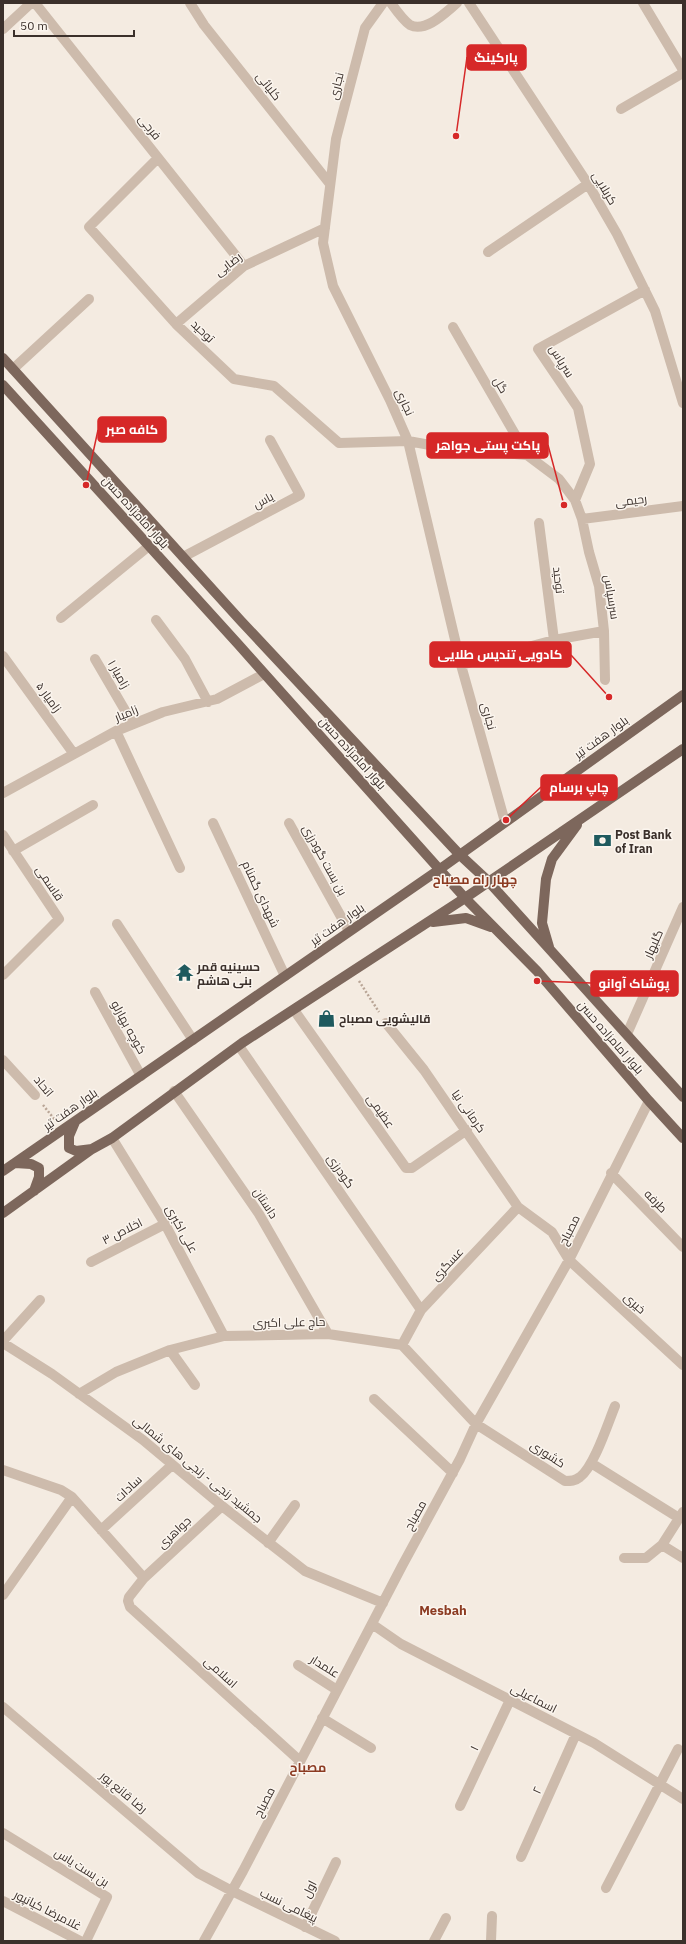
<svg xmlns="http://www.w3.org/2000/svg" width="686" height="1944" font-family="'IBM Plex Sans',Cairo,sans-serif">
	<rect width="100%" height="100%" fill="#f4ebe1"/>
	<g fill="none" stroke-linecap="round" stroke-linejoin="round">
		<!-- path -->
		<path stroke="#b9a596" stroke-width="2.5" stroke-dasharray="2 2" stroke-linecap="butt" d="M 359,981 L 379,1012
			M 43,1105 L 55,1120"/>
		<!-- minor -->
		<path stroke="#cdbbac" stroke-width="10" d="M 35,3 L 244,266
			M 190,3 L 204,25 L 330,184
			M 383,3 L 365,28 L 336,139 L 323,243 L 333,286 L 390,400 L 408,441 L 461,665 L 505,822
			M 391,3 C 396,10 403,20 410,25 C 426,33 446,12 457,3
			M 469,3 L 588,184 L 617,234 L 655,311 L 683,403
			M 643,3 L 683,70
			M 3,29 L 31,3
			M 621,109 L 683,73
			M 158,158 L 89,227 L 176,324 L 234,379 L 274,386 L 339,443 L 408,441 L 452,449 L 527,455 L 559,479 L 575,500 L 582,519 L 589,552 L 599,586 L 604,631 L 605,680
			M 488,252 L 588,184
			M 176,324 L 244,266 L 325,228
			M 453,327 L 527,455
			M 13,369 L 89,299
			M 575,500 L 590,464 L 578,408 L 538,349 L 645,290
			M 582,519 L 683,506
			M 539,523 L 554,640
			M 183,557 L 300,495 L 270,440
			M 61,618 L 149,546
			M 156,620 L 185,659 L 208,702
			M 3,656 L 74,754
			M 95,659 L 133,724
			M 461,665 L 554,640 L 604,631
			M 116,731 L 180,868
			M 3,793 L 116,731 L 163,712 L 217,699 L 264,674
			M 213,823 L 285,976
			M 289,823 L 349,931
			M 3,835 L 59,919 L 3,975
			M 13,851 L 93,805
			M 117,924 L 193,1040
			M 95,992 L 141,1076
			M 294,1010 L 406,1168 L 412,1168 L 467,1130
			M 386,1023 L 424,1070 L 518,1207 L 552,1232 L 569,1260 L 683,1365
			M 627,1034 L 683,907
			M 239,1046 L 421,1310
			M 3,1060 L 35,1095
			M 174,1091 L 259,1214 L 328,1334
			M 112,1138 L 165,1224 L 224,1336
			M 611,1173 L 683,1247
			M 91,1262 L 165,1224
			M 3,1341 L 40,1300
			M 3,1343 L 52,1374 L 143,1440 L 222,1506 L 305,1571 L 383,1603
			M 402,1345 L 421,1310 L 518,1207
			M 170,1350 L 195,1385
			M 79,1394 L 116,1372 L 170,1350 L 224,1336 L 328,1334 L 402,1345 L 476,1424 L 565,1481 C 571,1481 575,1481 580,1477 C 594,1467 608,1423 615,1406
			M 374,1399 L 453,1473
			M 591,1463 L 679,1518
			M 3,1470 L 61,1490 L 72,1497 L 144,1578
			M 222,1506 L 144,1578 L 129,1597 L 128,1601 L 130,1607 L 300,1761
			M 101,1530 L 172,1465
			M 268,1543 L 295,1505
			M 662,1545 L 683,1558
			M 624,1558 L 646,1558 L 662,1545 L 683,1512
			M 3,1595 L 72,1497
			M 372,1624 L 401,1644 L 594,1743 L 683,1799
			M 298,1665 L 337,1690
			M 3,1707 L 198,1873 L 232,1891 L 335,1941
			M 322,1718 L 371,1748
			M 460,1806 L 510,1700
			M 3,1833 L 107,1897 L 86,1941
			M 521,1857 L 576,1734
			M 606,1888 L 678,1749
			M 3,1901 L 80,1941
			M 305,1927 L 336,1862
			M 204,1941 L 243,1871 L 402,1566 L 460,1459 L 476,1424 L 569,1260 L 649,1101
			M 434,1941 L 446,1918
			M 491,1941 L 492,1916"/>
		<!-- major -->
		<path stroke="#7d675c" stroke-width="10" d="M 3,358 L 241,621 L 459,854 L 488,881 L 683,1097
			M 3,385 L 238,644 L 465,898 L 537,971 L 649,1101 L 683,1138
			M 433,922 L 466,918 L 491,927
			M 549,947 L 542,923 L 546,879 L 552,859 L 577,825
			M 75,1122 L 69,1136 L 69,1148 L 76,1151 L 92,1149
			M 15,1163 L 31,1164 L 39,1168 L 39,1177 L 34,1191
			M 3,1171 L 440,869 L 683,695
			M 3,1213 L 92,1149 L 112,1138 L 242,1043 L 465,898 L 683,749"/>
	</g>
	<!-- icons -->
	<defs>
		<symbol id="bank-bare" viewBox="-9 -9 18 18"><path d="M-6-4H6V4H-6ZM0-2.3a2.3 2.3 0 1 0 0 4.6a2.3 2.3 0 1 0 0-4.6Z" fill="#1f5a5e" stroke="#fbf5ee" stroke-width="2.5" paint-order="stroke"/></symbol>
		<symbol id="temple-bare" viewBox="-9 -9 18 18"><path d="M0-6L5-2H3V0L6.5 2.5H4V6H1.5V3h-3V6H-4V2.5H-6.5L-3 0V-2H-5Z" fill="#1f5a5e" stroke="#fbf5ee" stroke-width="2.5" paint-order="stroke"/></symbol>
		<symbol id="shop-bare" viewBox="-9 -9 18 18"><path d="M-5-2.5h2.3a2.7 3.5 0 0 1 5.4 0H5L5.5 6h-11ZM-1.5-2.5h3a1.5 2.3 0 0 0-3 0Z" fill="#1f5a5e" stroke="#fbf5ee" stroke-width="2.5" paint-order="stroke"/></symbol>
	</defs>
	<g fill-rule="evenodd">
		<use href="#bank-bare" x="590" y="828" width="25" height="25"/>
		<use href="#temple-bare" x="172" y="960" width="25" height="25"/>
		<use href="#shop-bare" x="314" y="1006" width="25" height="25"/>
	</g>
	<g text-anchor="middle" dominant-baseline="central" stroke-width="3" stroke-linejoin="round" paint-order="stroke">
		<!-- street labels -->
		<g font-size="12" fill="#3b302b" stroke="#fbf5ee">
			<text transform="translate(269 86) rotate(52)">کلیائی</text>
			<text transform="translate(336 86) rotate(-76)">نجاری</text>
			<text transform="translate(150 127) rotate(52)">فرجی</text>
			<text transform="translate(605 188) rotate(59)">کربلایی</text>
			<text transform="translate(228 264) rotate(-37)">رضایی</text>
			<text transform="translate(203 331) rotate(44)">توحید</text>
			<text transform="translate(562 361) rotate(58)">سرپاس</text>
			<text transform="translate(501 385) rotate(60)">گل</text>
			<text transform="translate(405 402) rotate(65)">نجاری</text>
			<text transform="translate(263 500) rotate(-28)">یاس</text>
			<text transform="translate(631 500) rotate(-7)">رحیمی</text>
			<text transform="translate(136 512) rotate(48)">بلوار امامزاده حسن</text>
			<text transform="translate(559 580) rotate(83)">توحید</text>
			<text transform="translate(612 597) rotate(81)">سرسپاس</text>
			<text transform="translate(119 674) rotate(60)">زامیار ۱</text>
			<text transform="translate(49 697) rotate(54)">زامیار ۵</text>
			<text transform="translate(126 713) rotate(-22)">زامیار</text>
			<text transform="translate(489 716) rotate(75)">نجاری</text>
			<text transform="translate(601 737) rotate(-36)">بلوار هفت تیر</text>
			<text transform="translate(353 753) rotate(48)">بلوار امامزاده حسن</text>
			<text transform="translate(325 860) rotate(61)">بن بست گودرزی</text>
			<text transform="translate(50 883) rotate(56)">قاسمی</text>
			<text transform="translate(261 894) rotate(65)">شهدای گمنام</text>
			<text transform="translate(337 924) rotate(-35)">بلوار هفت تیر</text>
			<text transform="translate(653 944) rotate(-66)">گلبهار</text>
			<text transform="translate(129 1027) rotate(61)">کوچه بهارلو</text>
			<text transform="translate(611 1037) rotate(49)">بلوار امامزاده حسن</text>
			<text transform="translate(44 1086) rotate(50)">اتحاد</text>
			<text transform="translate(70 1109) rotate(-35)">بلوار هفت تیر</text>
			<text transform="translate(381 1111) rotate(55)">عظیمی</text>
			<text transform="translate(469 1111) rotate(55)">کرمانی نیا</text>
			<text transform="translate(341 1171) rotate(55)">گودرزی</text>
			<text transform="translate(656 1201) rotate(46)">طرفه</text>
			<text transform="translate(266 1203) rotate(57)">داستان</text>
			<text transform="translate(182 1229) rotate(61)">علی اکبری</text>
			<text transform="translate(569 1230) rotate(-64)">مصباح</text>
			<text transform="translate(122 1231) rotate(-27)">اخلاص ۳</text>
			<text transform="translate(447 1264) rotate(-47)">عسگری</text>
			<text transform="translate(635 1303) rotate(43)">خیری</text>
			<text transform="translate(289 1322) rotate(-1)">حاج علی اکبری</text>
			<text transform="translate(548 1454) rotate(33)">کشوری</text>
			<text transform="translate(198 1469) rotate(39)">جمشید رنجی - رنجی های شمالی</text>
			<text transform="translate(128 1488) rotate(-43)">سادات</text>
			<text transform="translate(415 1515) rotate(-61)">مصباح</text>
			<text transform="translate(174 1532) rotate(-43)">جواهری</text>
			<text transform="translate(325 1666) rotate(32)">علمدار</text>
			<text transform="translate(221 1672) rotate(42)">اسلامی</text>
			<text transform="translate(534 1698) rotate(27)">اسماعیلی</text>
			<text transform="translate(474 1748) rotate(-65)">۱</text>
			<text transform="translate(537 1790) rotate(-66)">۲</text>
			<text transform="translate(124 1792) rotate(40)">رضا قانع پور</text>
			<text transform="translate(264 1802) rotate(-63)">مصباح</text>
			<text transform="translate(82 1867) rotate(32)">بن بست یاس</text>
			<text transform="translate(309 1889) rotate(-64)">اول</text>
			<text transform="translate(289 1905) rotate(26)">پیغامی نسب</text>
			<text transform="translate(48 1910) rotate(27)">غلامرضا کیانپور</text>
		</g>
		<!-- poi labels -->
		<g font-size="12" font-weight="bold" fill="#3b302b" stroke="#fbf5ee" text-anchor="start">
			<text x="615" y="834">Post Bank<tspan x="615" dy="14">of Iran</tspan></text>
			<text x="197" y="966">حسینیه قمر<tspan x="197" dy="14">بنی هاشم</tspan></text>
			<text x="339" y="1018">قالیشویی مصباح</text>
		</g>
		<!-- neighbourhood labels -->
		<g font-size="13" font-weight="bold" fill="#8c3b22" stroke="#fbf5ee">
			<text x="475" y="879">چهار راه مصباح</text>
			<text x="443" y="1610">Mesbah</text>
			<text x="308" y="1767">مصباح</text>
		</g>
	</g>
	<!-- callouts -->
	<path fill="none" stroke="#d62828" stroke-width="1.5" d="M456 136L467 57M86 485L98 430M564 505L548 445M609 697L571 655M506 820L541 787M537 981L591 983"/>
	<g fill="#d62828" stroke="#fbf5ee" stroke-width="1.5">
		<circle cx="456" cy="136" r="4"/>
		<circle cx="86" cy="485" r="4"/>
		<circle cx="564" cy="505" r="4"/>
		<circle cx="609" cy="697" r="4"/>
		<circle cx="506" cy="820" r="4"/>
		<circle cx="537" cy="981" r="4"/>
	</g>
	<g fill="#d62828" stroke="#d62828" stroke-width="1.5">
		<rect x="467" y="45" width="59" height="25" rx="4"/>
		<rect x="98" y="417" width="68" height="25" rx="4"/>
		<rect x="427" y="433" width="121" height="25" rx="4"/>
		<rect x="430" y="642" width="141" height="25" rx="4"/>
		<rect x="541" y="775" width="76" height="25" rx="4"/>
		<rect x="591" y="971" width="87" height="25" rx="4"/>
	</g>
	<g font-size="13" text-anchor="middle" font-weight="bold" fill="#fff">
		<text x="496" y="62">پارکینگ</text>
		<text x="132" y="434">کافه صبر</text>
		<text x="488" y="450">پاکت پستی جواهر</text>
		<text x="500" y="659">کادویی تندیس طلایی</text>
		<text x="579" y="792">چاپ برسام</text>
		<text x="634" y="988">پوشاک آوانو</text>
	</g>
	<!-- border -->
	<rect width="686" height="1944" fill="none" stroke="#3b302b" stroke-width="8"/>
	<!-- scale -->
	<path d="M14 30v6h120v-6" fill="none" stroke="#3b302b" stroke-width="2"/>
	<text x="20" y="30" font-size="12" fill="#3b302b" stroke="#fbf5ee" stroke-width="3" paint-order="stroke">50 m</text>
</svg>
